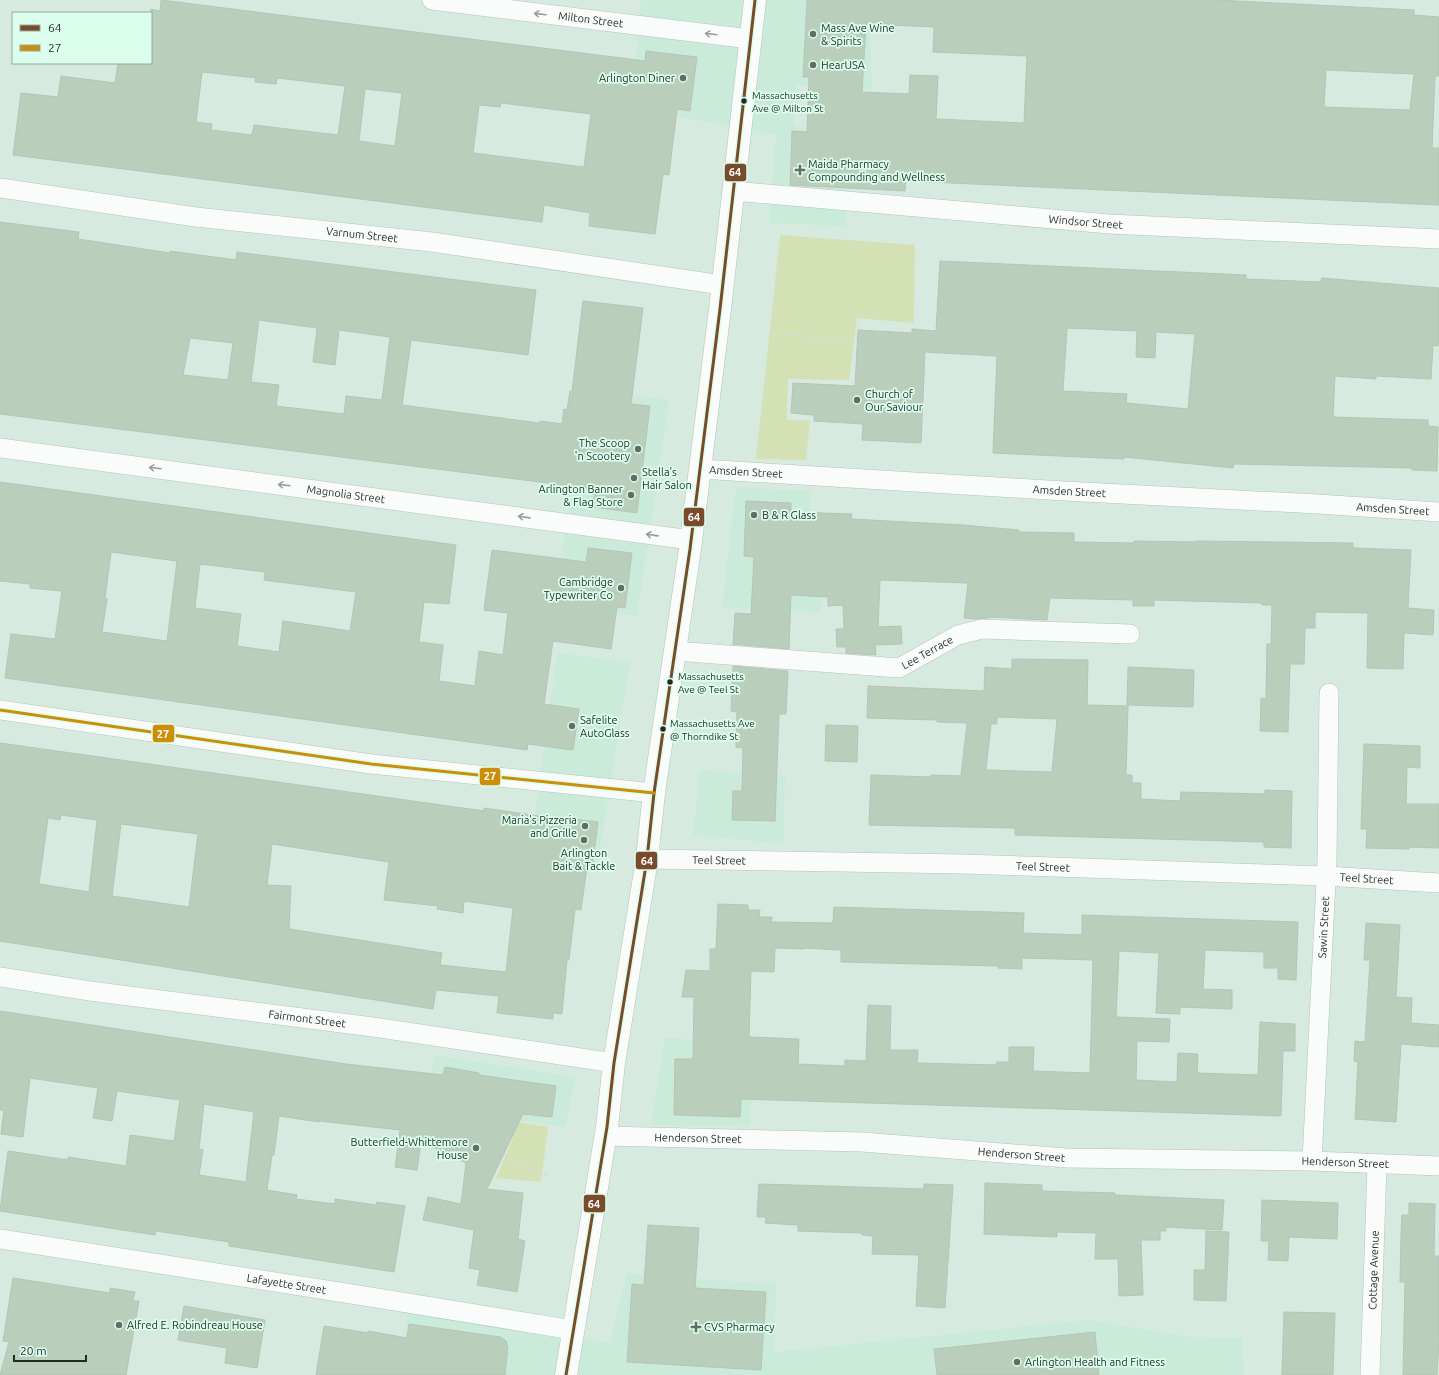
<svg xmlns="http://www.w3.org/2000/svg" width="1439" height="1375" font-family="Ubuntu,sans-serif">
	<rect width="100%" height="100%" fill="#d7eae0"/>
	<!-- built -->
	<path fill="#cbebda" d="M 641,0 L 868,0 L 872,90 L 797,85 L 793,126 L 851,133 L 845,226 L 769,223 L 776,135 L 631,108 Z
		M 599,391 L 669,400 L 637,616 L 554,603 L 583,423 Z
		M 736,487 L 810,491 L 807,561 L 824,562 L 821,613 L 722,607 Z
		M 557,653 L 630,662 L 596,873 L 528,866 Z
		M 700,770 L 785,776 L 784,844 L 693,835 Z
		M 665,1038 L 755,1043 L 750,1127 L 651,1125 Z
		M 434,1055 L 576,1077 L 565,1127 L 425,1108 Z
		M 627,1273 L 697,1279 L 776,1284 L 774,1352 L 1088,1320 L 1191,1337 L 1242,1338 L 1244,1375 L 398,1375 L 408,1311 L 610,1343 Z"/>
	<!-- green -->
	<path fill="#d3e1b5" d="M 780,235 L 915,245 L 914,323 L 857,318 L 849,380 L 788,379 L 787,420 L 810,420 L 806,460 L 756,459 Z
		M 476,1115 L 548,1127 L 541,1182 L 496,1178 L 513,1138 L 476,1119 Z"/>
	<!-- building -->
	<path fill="#bacfbb" stroke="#b7c3b9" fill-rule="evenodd" d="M 161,0 L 645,61 L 646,51 L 697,57 L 690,111 L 677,109 L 669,175 L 663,174 L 655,234 L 589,226 L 590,213 L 544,205 L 542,222 L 13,155 L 21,93 L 58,97 L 61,76 L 115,83 L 118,63 L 151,65 L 151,9 L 160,11 ZM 202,72 L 256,78 L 255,82 L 276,84 L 277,78 L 345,86 L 338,135 L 254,125 L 252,135 L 211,130 L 212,124 L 196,122 ZM 365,89 L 402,93 L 395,146 L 359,141 ZM 501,103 L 591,114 L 584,167 L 473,153 L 479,105 L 500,107 Z
		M 807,0 L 1217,0 L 1414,10 L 1414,15 L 1439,17 L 1439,76 L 1435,76 L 1432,148 L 1439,148 L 1439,205 L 906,181 L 905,191 L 790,185 L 792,131 L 807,132 L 809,77 L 803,77 ZM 866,24 L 934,27 L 933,52 L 1027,56 L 1024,123 L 936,119 L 938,76 L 910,75 L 909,94 L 862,92 ZM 1326,70 L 1414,74 L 1410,110 L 1324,107 Z
		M 0,222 L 79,232 L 78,239 L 170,253 L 170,251 L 236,260 L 237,252 L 536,290 L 528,355 L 411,340 L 402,405 L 539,423 L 540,421 L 562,424 L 564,409 L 567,410 L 570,391 L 572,391 L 583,301 L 643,308 L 631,404 L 650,406 L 637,513 L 593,507 L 595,489 L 0,414 ZM 259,320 L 317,328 L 313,362 L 335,365 L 339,330 L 390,337 L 382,400 L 346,396 L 344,414 L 276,406 L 279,385 L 251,382 ZM 190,338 L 233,343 L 228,380 L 183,375 Z
		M 940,261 L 1246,275 L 1246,279 L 1321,282 L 1322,278 L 1439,288 L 1439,346 L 1433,345 L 1431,379 L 1376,376 L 1376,379 L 1335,376 L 1333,417 L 1428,420 L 1428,426 L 1438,427 L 1437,471 L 1412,470 L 1412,468 L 1234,464 L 1233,468 L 1124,457 L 1124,459 L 993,453 L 997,356 L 925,352 L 921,443 L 862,440 L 863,424 L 814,421 L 814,415 L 791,413 L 793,383 L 855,386 L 858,330 L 912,333 L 912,329 L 936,331 ZM 1067,328 L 1137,331 L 1136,357 L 1155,358 L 1156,332 L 1195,334 L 1188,409 L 1126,403 L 1127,394 L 1063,391 Z
		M 0,482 L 456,545 L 449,604 L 424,602 L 419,642 L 443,645 L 439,681 L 475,686 L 479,651 L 503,655 L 508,613 L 484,610 L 492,550 L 586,562 L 588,548 L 632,553 L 625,608 L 617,607 L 611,649 L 553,641 L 544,704 L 579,709 L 573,750 L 528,744 L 527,750 L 5,678 L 11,634 L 55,639 L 62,591 L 30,588 L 30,584 L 0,581 ZM 111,552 L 177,561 L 167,641 L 102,632 L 107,599 L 105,599 ZM 200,564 L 265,572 L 264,580 L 356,592 L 350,631 L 283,621 L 279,652 L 237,646 L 241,614 L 195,608 Z
		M 746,501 L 791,503 L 791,512 L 852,514 L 851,519 L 963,525 L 1019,530 L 1019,532 L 1074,533 L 1074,542 L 1134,543 L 1134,541 L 1196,542 L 1196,541 L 1353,543 L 1353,548 L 1411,550 L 1408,608 L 1434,610 L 1433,635 L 1404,633 L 1403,669 L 1367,668 L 1368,613 L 1315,612 L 1315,628 L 1305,628 L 1304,664 L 1290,664 L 1288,732 L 1260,731 L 1261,698 L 1266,699 L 1267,644 L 1271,644 L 1272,605 L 1262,605 L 1262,603 L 1154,600 L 1154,606 L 1133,606 L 1133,600 L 1050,598 L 1047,620 L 989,617 L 989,618 L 975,619 L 964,618 L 968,583 L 880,580 L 878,627 L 901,626 L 902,644 L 875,645 L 876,655 L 846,653 L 846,647 L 837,647 L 836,629 L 844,629 L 843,605 L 828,606 L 828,597 L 791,595 L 789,649 L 733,644 L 735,613 L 751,614 L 754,557 L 744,556 Z
		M 1012,659 L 1088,660 L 1087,705 L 1128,706 L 1126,775 L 1132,775 L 1132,783 L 1141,783 L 1141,799 L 1180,801 L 1181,792 L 1265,794 L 1265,790 L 1292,791 L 1291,848 L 1264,847 L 1264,842 L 1015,835 L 1015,828 L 869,825 L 871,775 L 931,777 L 931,775 L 961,776 L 967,723 L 937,722 L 937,720 L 867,718 L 868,686 L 984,691 L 985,667 L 1012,669 ZM 997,717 L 1057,719 L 1052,772 L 986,770 L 991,724 L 997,724 Z
		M 733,666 L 788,671 L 786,714 L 779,714 L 775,821 L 732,820 L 733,791 L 742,791 L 743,748 L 736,747 L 737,712 L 731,711 Z
		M 1128,667 L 1194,670 L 1193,707 L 1127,705 Z
		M 826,725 L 858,726 L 857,762 L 825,761 Z
		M 0,743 L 484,811 L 484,808 L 553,818 L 553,816 L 598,822 L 592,868 L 587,867 L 581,910 L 575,909 L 569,960 L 567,960 L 562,1014 L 553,1013 L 553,1019 L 497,1013 L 499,996 L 436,990 L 433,1009 L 0,941 ZM 61,815 L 97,820 L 89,892 L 39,884 L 48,818 L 60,820 ZM 121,824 L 198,834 L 189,907 L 112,896 ZM 272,844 L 389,862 L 384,900 L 438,906 L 437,909 L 463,913 L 464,901 L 513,908 L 506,972 L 440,965 L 442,953 L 289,929 L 291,886 L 267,885 Z
		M 1364,744 L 1420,746 L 1420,768 L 1407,767 L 1406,804 L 1439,804 L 1439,848 L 1409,847 L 1409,849 L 1366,848 L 1367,829 L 1361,829 Z
		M 718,904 L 748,905 L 748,910 L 760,910 L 759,917 L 772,917 L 771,922 L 833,923 L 834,907 L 1024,913 L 1023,933 L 1082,935 L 1082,915 L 1298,922 L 1296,980 L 1278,979 L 1278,968 L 1264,968 L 1264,952 L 1205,950 L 1203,989 L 1232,990 L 1232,1009 L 1180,1007 L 1180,1014 L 1156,1013 L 1159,953 L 1119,951 L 1116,1017 L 1170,1019 L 1169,1042 L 1137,1041 L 1136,1080 L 1177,1082 L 1178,1053 L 1198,1054 L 1197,1073 L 1258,1075 L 1260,1022 L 1295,1024 L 1295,1051 L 1283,1051 L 1281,1116 L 741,1099 L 740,1117 L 674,1115 L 675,1059 L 693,1059 L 694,997 L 682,997 L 686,970 L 710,971 L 710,949 L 716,949 ZM 775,948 L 804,949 L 804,948 L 841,950 L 841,962 L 998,966 L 998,968 L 1022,969 L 1022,958 L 1093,960 L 1090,1073 L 1033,1071 L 1034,1047 L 1009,1047 L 1009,1062 L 997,1062 L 996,1065 L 917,1063 L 918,1050 L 890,1050 L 891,1006 L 868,1005 L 866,1061 L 845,1060 L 845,1066 L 798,1064 L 799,1039 L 749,1037 L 751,971 L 774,972 Z
		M 1366,923 L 1400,925 L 1396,997 L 1412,998 L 1411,1023 L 1439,1025 L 1439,1047 L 1401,1044 L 1396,1122 L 1355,1119 L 1358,1062 L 1354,1061 L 1355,1041 L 1365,1042 L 1370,960 L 1364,960 Z
		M 0,1011 L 346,1064 L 443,1075 L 445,1067 L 479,1073 L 479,1075 L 556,1086 L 552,1117 L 523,1114 L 487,1189 L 523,1193 L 518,1239 L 525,1241 L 517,1292 L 477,1285 L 480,1270 L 469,1268 L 474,1230 L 423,1220 L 428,1197 L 461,1204 L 466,1163 L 421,1142 L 417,1170 L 395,1167 L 400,1130 L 319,1121 L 319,1122 L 279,1116 L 274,1155 L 272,1155 L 267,1190 L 297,1195 L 296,1199 L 335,1204 L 335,1199 L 376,1205 L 377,1202 L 405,1206 L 394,1272 L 229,1246 L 229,1242 L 156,1231 L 155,1235 L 0,1211 L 8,1151 L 68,1160 L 68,1157 L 126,1166 L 130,1135 L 174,1141 L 180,1100 L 117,1091 L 112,1121 L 93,1118 L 98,1088 L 30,1078 L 23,1137 L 1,1134 L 4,1110 L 0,1110 ZM 204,1104 L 254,1112 L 246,1182 L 199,1175 L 203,1150 L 199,1149 Z
		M 985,1183 L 1042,1185 L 1042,1191 L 1115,1193 L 1115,1195 L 1224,1200 L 1222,1230 L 1166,1227 L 1166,1231 L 1160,1231 L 1160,1240 L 1141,1240 L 1143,1295 L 1119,1296 L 1118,1259 L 1095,1259 L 1096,1233 L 1057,1232 L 1057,1237 L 984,1234 Z
		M 759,1184 L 924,1189 L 924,1184 L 953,1185 L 945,1308 L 916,1306 L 919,1255 L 872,1254 L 873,1236 L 862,1235 L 862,1233 L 798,1231 L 798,1225 L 765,1223 L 766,1217 L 757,1217 Z
		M 1262,1200 L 1338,1203 L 1337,1239 L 1289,1237 L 1288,1261 L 1268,1260 L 1269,1241 L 1261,1241 Z
		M 1409,1203 L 1435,1204 L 1434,1256 L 1439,1256 L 1439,1338 L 1437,1375 L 1403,1375 L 1405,1282 L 1400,1282 L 1401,1233 L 1402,1215 L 1409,1215 Z
		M 648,1225 L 699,1228 L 695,1288 L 766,1292 L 761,1370 L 627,1362 L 632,1284 L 644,1285 Z
		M 1206,1231 L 1229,1232 L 1226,1301 L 1194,1300 L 1194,1270 L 1205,1270 Z
		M 13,1278 L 110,1293 L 110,1288 L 135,1292 L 133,1301 L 139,1301 L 126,1375 L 0,1375 L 9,1342 L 3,1341 Z
		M 184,1306 L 265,1320 L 257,1368 L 225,1363 L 227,1348 L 178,1340 Z
		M 1284,1312 L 1335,1313 L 1333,1375 L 1282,1375 Z
		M 409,1324 L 500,1337 L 506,1341 L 508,1348 L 505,1375 L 316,1375 L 324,1326 L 368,1333 L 368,1331 L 407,1338 Z
		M 1095,1332 L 1099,1375 L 937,1375 L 934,1349 Z"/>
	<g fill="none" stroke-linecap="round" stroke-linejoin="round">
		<defs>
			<g id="street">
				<path id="s1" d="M 432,0 L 750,39"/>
				<path id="s2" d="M 0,188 L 196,217 L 432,242 L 722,285"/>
				<path id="s3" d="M 733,191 L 1109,224 L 1439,239"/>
				<path id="s4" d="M 0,448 L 691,540"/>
				<path id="s5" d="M 700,469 L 1064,491 L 1318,504 L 1439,512"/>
				<path id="s6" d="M 675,651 L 899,668 L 958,635 L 982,629 L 1130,634"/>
				<path d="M 0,710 L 371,764 L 654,793"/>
				<path id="s7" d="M 647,859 L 963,864 L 1326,876 L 1439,883"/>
				<path id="s8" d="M 0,977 L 90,991 L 373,1027 L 614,1063"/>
				<path id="s9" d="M 605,1136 L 862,1142 L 1066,1158 L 1312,1161 L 1439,1166"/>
				<path id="s10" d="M 1312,1161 L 1327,861 L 1329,693"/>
				<path id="s11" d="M 0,1239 L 358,1295 L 573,1330"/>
				<path id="s12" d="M 1370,1375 L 1377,1165"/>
			</g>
			<path id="highway" d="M 566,1375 L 607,1127 L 614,1063 L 647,859 L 654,793 L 690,549 L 720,309 L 755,0"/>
		</defs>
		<!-- street casing -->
		<use href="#street" stroke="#b4c3bb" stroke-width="20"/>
		<!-- highway casing -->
		<use href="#highway" stroke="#b4c3bb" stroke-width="23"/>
		<!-- path -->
		<path stroke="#d8ddda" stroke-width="2.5" stroke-dasharray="2 3" stroke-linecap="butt" d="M 768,333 L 857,340
			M 504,1155 L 549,1177"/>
		<!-- street -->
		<use href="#street" stroke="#f9fcfa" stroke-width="19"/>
		<!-- highway -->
		<use href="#highway" stroke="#f9fcfa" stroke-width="22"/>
		<defs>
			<path id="bus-1" d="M 566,1375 L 607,1127 L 614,1063 L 647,859 L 654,793 L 690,549 L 720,309 L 755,0"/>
			<path id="bus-2" d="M 0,710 L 371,764 L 654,793"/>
		</defs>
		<!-- bus-1 casing -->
		<use href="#bus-1" stroke="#dcffed" stroke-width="6"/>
		<!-- bus-2 casing -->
		<use href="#bus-2" stroke="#dcffed" stroke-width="6"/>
		<!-- bus-1 -->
		<use href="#bus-1" stroke="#7a4b2a" stroke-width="3"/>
		<!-- bus-2 -->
		<use href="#bus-2" stroke="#cc8e08" stroke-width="3"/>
	</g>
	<!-- one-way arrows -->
	<defs><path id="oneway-shaft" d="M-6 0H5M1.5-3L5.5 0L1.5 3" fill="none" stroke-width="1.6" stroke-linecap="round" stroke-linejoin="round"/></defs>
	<g stroke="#979e9b">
		<use href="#oneway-shaft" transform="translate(540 14) rotate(-173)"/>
		<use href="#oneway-shaft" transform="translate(711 34) rotate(-173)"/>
		<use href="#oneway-shaft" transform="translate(155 468) rotate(-173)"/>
		<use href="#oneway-shaft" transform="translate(284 485) rotate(-173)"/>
		<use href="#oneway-shaft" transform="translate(524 517) rotate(-172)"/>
		<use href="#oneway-shaft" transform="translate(652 535) rotate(-172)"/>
	</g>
	<!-- markers -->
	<g fill="#5f6e67" stroke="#dcffed" stroke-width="1.5">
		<circle cx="813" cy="34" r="4"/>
		<circle cx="813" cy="65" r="4"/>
		<circle cx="683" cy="78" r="4"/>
		<path d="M798 164h4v4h4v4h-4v4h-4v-4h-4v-4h4z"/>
		<circle cx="857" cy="400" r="4"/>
		<circle cx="638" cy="449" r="4"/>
		<circle cx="634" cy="478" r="4"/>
		<circle cx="631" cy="495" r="4"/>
		<circle cx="754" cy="515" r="4"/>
		<circle cx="621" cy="588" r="4"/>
		<circle cx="572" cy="726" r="4"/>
		<circle cx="585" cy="826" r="4"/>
		<circle cx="584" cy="840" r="4"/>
		<circle cx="476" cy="1148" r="4"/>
		<circle cx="119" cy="1325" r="4"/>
		<path d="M694 1321h4v4h4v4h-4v4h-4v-4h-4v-4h4z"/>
		<circle cx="1017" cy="1362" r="4"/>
	</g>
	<g fill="#1f2c26" stroke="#dcffed" stroke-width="1.5">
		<circle cx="744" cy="101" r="3.5"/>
		<circle cx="670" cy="682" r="3.5"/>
		<circle cx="663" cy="729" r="3.5"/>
	</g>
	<g text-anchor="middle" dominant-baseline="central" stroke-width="3.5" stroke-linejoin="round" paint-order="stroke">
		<!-- bus labels -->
		<g font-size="10" fill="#1f2c26" stroke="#dcffed" text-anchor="start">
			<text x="752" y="95">Massachusetts<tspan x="752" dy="13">Ave @ Milton St</tspan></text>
			<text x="678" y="676">Massachusetts<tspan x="678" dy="13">Ave @ Teel St</tspan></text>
			<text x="670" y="723">Massachusetts Ave<tspan x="670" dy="13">@ Thorndike St</tspan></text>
		</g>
		<!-- street labels -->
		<g font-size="11" fill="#1f2c26" stroke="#dcffed">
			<text stroke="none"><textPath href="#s1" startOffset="160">Milton Street</textPath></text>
			<text stroke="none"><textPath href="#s3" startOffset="354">Windsor Street</textPath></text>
			<text stroke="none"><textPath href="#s2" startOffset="365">Varnum Street</textPath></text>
			<text stroke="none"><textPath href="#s5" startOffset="46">Amsden Street</textPath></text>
			<text stroke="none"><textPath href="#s5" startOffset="370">Amsden Street</textPath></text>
			<text stroke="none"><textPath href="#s4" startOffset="349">Magnolia Street</textPath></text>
			<text stroke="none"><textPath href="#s5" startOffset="694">Amsden Street</textPath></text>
			<text stroke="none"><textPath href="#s6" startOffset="257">Lee Terrace</textPath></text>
			<text stroke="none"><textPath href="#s7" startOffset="72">Teel Street</textPath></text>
			<text stroke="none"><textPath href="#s7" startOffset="396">Teel Street</textPath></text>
			<text stroke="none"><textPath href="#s7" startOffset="720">Teel Street</textPath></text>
			<text stroke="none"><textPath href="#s10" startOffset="234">Sawin Street</textPath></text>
			<text stroke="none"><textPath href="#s8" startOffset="310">Fairmont Street</textPath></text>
			<text stroke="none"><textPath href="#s9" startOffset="93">Henderson Street</textPath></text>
			<text stroke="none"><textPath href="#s9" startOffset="417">Henderson Street</textPath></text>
			<text stroke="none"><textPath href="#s9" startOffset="741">Henderson Street</textPath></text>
			<text stroke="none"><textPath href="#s12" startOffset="105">Cottage Avenue</textPath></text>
			<text stroke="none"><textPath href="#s11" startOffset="290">Lafayette Street</textPath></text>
		</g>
		<!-- poi labels -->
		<g font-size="11" fill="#1f2c26" stroke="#dcffed" text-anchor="start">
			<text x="821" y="28">Mass Ave Wine<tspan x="821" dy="13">&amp; Spirits</tspan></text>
			<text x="821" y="65">HearUSA</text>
			<text x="675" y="78" text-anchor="end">Arlington Diner</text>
			<text x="808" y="164">Maida Pharmacy<tspan x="808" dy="13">Compounding and Wellness</tspan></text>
			<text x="865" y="394">Church of<tspan x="865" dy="13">Our Saviour</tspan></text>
			<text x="630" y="443" text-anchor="end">The Scoop<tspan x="630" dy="13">'n Scootery</tspan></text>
			<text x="642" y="472">Stella's<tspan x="642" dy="13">Hair Salon</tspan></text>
			<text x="623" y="489" text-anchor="end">Arlington Banner<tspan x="623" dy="13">&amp; Flag Store</tspan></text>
			<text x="762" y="515">B &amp; R Glass</text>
			<text x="613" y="582" text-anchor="end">Cambridge<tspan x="613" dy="13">Typewriter Co</tspan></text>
			<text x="580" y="720">Safelite<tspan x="580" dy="13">AutoGlass</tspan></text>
			<text x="577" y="820" text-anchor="end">Maria's Pizzeria<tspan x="577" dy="13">and Grille</tspan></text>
			<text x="584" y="853" text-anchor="middle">Arlington<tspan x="584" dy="13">Bait &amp; Tackle</tspan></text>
			<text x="468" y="1142" text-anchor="end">Butterfield-Whittemore<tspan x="468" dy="13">House</tspan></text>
			<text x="127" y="1325">Alfred E. Robindreau House</text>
			<text x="704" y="1327">CVS Pharmacy</text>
			<text x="1025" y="1362">Arlington Health and Fitness</text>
		</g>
	</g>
	<g stroke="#dcffed" stroke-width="1.5">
		<rect x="724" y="163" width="23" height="19" rx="4" fill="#7a4b2a"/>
		<rect x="683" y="507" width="22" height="20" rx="4" fill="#7a4b2a"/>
		<rect x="152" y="724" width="23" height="19" rx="4" fill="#cc8e08"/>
		<rect x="479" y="767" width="22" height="19" rx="4" fill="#cc8e08"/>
		<rect x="635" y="851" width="23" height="19" rx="4" fill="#7a4b2a"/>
		<rect x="583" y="1194" width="23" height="19" rx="4" fill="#7a4b2a"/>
	</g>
	<g font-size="11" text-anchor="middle" font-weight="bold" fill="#fff">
		<text x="735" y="176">64</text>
		<text x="694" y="521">64</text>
		<text x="163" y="738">27</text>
		<text x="490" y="780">27</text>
		<text x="647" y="865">64</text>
		<text x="594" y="1208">64</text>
	</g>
	<!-- legend -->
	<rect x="12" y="12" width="140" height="52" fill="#dcffed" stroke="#90ab9d"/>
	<rect x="20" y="25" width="20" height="6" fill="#7a4b2a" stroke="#90ab9d"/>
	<text x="48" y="32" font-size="12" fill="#1f2c26">64</text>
	<rect x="20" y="45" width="20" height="6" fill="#cc8e08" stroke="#90ab9d"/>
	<text x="48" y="52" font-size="12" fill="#1f2c26">27</text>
	<!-- scale -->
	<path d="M14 1355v6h72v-6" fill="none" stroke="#1f2c26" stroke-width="2"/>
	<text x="20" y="1355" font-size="12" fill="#1f2c26" stroke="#dcffed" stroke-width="3" paint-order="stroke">20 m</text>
</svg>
